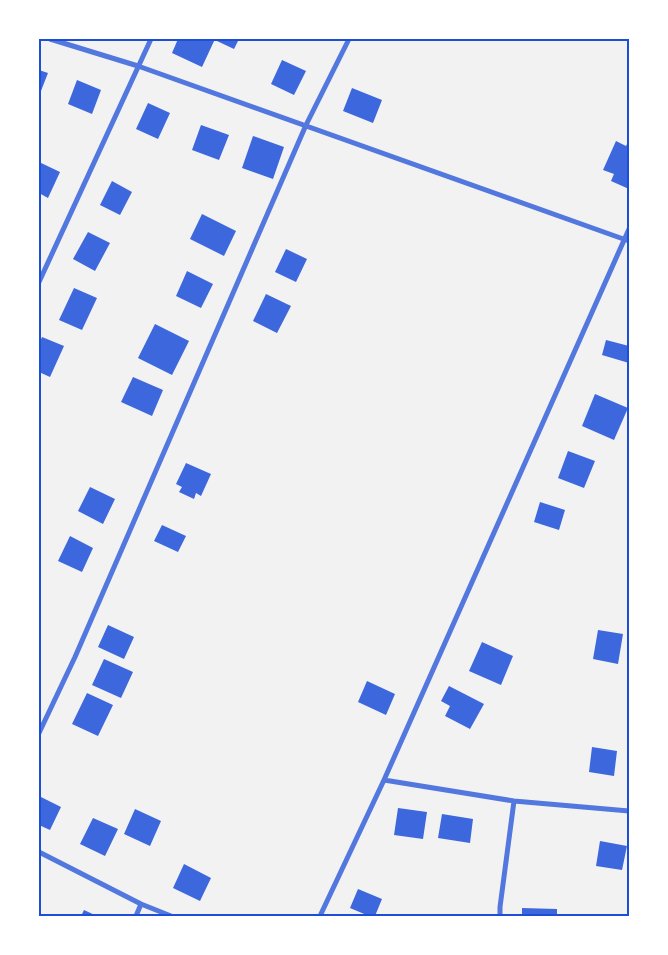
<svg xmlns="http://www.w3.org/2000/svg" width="668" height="955" font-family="Mulish,sans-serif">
	<rect width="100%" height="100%" fill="#f2f2f2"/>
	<!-- building -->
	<path fill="#3d67dc" d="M 178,39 L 215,39 L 202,67 L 172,53 Z
		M 218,39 L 239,39 L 234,49 L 217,41 Z
		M 282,60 L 306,71 L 294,95 L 271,84 Z
		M 39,70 L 48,73 L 39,96 Z
		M 77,80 L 101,90 L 92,114 L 68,104 Z
		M 352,88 L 382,100 L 373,123 L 343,111 Z
		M 148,103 L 170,113 L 158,139 L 136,129 Z
		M 201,125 L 229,135 L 219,160 L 192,150 Z
		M 253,136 L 284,147 L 273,179 L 242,168 Z
		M 629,140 L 629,189 L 611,181 L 614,174 L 603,170 L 616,141 L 626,146 Z
		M 39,162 L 60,172 L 48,198 L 39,193 Z
		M 112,181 L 132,192 L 120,215 L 100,205 Z
		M 202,214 L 236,231 L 224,256 L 190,239 Z
		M 88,232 L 110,243 L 95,271 L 73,259 Z
		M 286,249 L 307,259 L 296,282 L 275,272 Z
		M 187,271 L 213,284 L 201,308 L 176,296 Z
		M 74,288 L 97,298 L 82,330 L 59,320 Z
		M 266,294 L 291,306 L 277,333 L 253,321 Z
		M 155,324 L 189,341 L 172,375 L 138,358 Z
		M 42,337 L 64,346 L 50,377 L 39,372 L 39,344 Z
		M 606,340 L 629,346 L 629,363 L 602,355 Z
		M 133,377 L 163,390 L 152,416 L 121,402 Z
		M 595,394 L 628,408 L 614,440 L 582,426 Z
		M 568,451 L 595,461 L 584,488 L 558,478 Z
		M 186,463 L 211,474 L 201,496 L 196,493 L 194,499 L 179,492 L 182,487 L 176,484 Z
		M 90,487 L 115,499 L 103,524 L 78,511 Z
		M 540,502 L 565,510 L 559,530 L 534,522 Z
		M 162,525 L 186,536 L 178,552 L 154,541 Z
		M 70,536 L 93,548 L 82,572 L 58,561 Z
		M 108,625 L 134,637 L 124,659 L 98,647 Z
		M 598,630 L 623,634 L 618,664 L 593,659 Z
		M 482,642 L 513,656 L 501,685 L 469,671 Z
		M 104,659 L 133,672 L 121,698 L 92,685 Z
		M 367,681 L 395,694 L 386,715 L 358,702 Z
		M 449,686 L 484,704 L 470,729 L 445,716 L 450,706 L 441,701 Z
		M 87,693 L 113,705 L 98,736 L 72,724 Z
		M 592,747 L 617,751 L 614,776 L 589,772 Z
		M 39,796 L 61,807 L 50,830 L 39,825 Z
		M 398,808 L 427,812 L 423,839 L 394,835 Z
		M 135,809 L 161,821 L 150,846 L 124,834 Z
		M 442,814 L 473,819 L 470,843 L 438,838 Z
		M 93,818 L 118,829 L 105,856 L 80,844 Z
		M 600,841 L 627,846 L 622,870 L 596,866 Z
		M 184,864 L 211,878 L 200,901 L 173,888 Z
		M 358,889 L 382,899 L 375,916 L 369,916 L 350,908 Z
		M 522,908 L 557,909 L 557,916 L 522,916 Z
		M 84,910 L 97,916 L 81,916 Z"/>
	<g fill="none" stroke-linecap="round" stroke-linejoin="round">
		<!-- minor -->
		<path stroke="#5277de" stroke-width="5" d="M 50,39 L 138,66 L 629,241
			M 39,282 L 151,39
			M 39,733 L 75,657 L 306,125 L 349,39
			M 384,780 L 514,801 L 629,811
			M 39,852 L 141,904 L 171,916
			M 136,916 L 141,904
			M 320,916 L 384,780 L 629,229
			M 500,916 L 500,907 L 514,801"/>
	</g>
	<!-- border -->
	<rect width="668" height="955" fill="none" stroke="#ffffff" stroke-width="80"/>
	<rect x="40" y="40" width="588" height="875" fill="none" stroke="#1d4ed8" stroke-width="2"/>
</svg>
